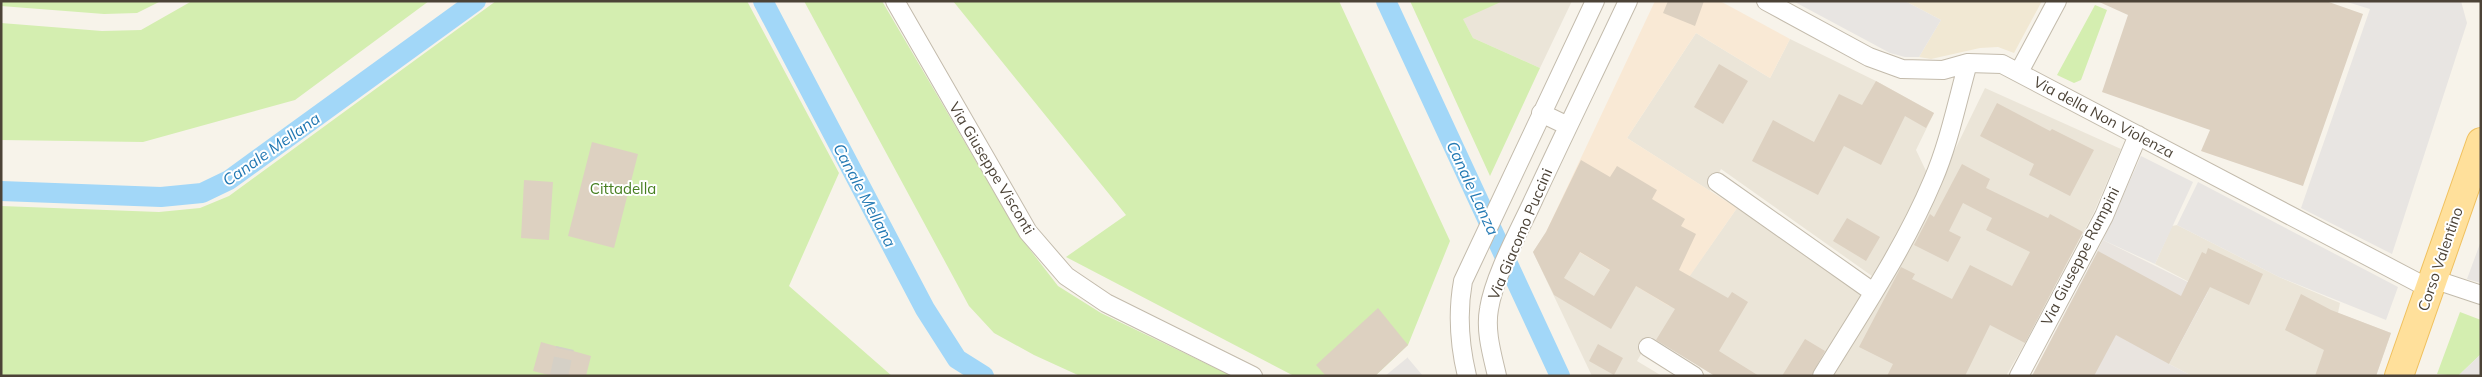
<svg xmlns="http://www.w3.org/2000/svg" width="2482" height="377" font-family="Mulish,sans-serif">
	<rect width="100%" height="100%" fill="#f7f3ea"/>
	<!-- residential -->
	<path fill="#ebe5d8" d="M 1453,1 L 1572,1 L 1540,68 L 1473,38 Z
		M 1696,33 L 1770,78 L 1790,39 L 1876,81 L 1934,113 L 1916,150 L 1927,173 L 1908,217 L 1872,276 L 1721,169 L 1710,191 L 1627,138 Z
		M 1985,88 L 2121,149 L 2094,212 L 2025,343 L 2006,376 L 1830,376 L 1911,240 Z
		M 1737,208 L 1863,294 L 1812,376 L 1715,376 L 1651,337 L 1637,361 L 1662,376 L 1592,376 L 1533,252 L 1546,232 L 1669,305 Z
		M 2177,225 L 2279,277 L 2340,303 L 2338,313 L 2391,333 L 2376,376 L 2192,376 L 2169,364 L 2208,292 L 2155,264 L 2172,226 Z"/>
	<!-- commercial -->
	<path fill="#f9e9d5" d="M 1655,1 L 1720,1 L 1790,39 L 1770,78 L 1696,33 L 1627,138 L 1737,208 L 1669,306 L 1546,232 Z"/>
	<!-- industrial -->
	<path fill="#e9e4df" d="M 2103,240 L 2208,292 L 2169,364 L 2192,376 L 2032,376 Z"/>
	<!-- education -->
	<path fill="#f1e8d3" d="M 1905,1 L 2042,1 L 2014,53 L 1998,47 L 1980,48 L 1931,59 L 1919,57 L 1941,20 Z"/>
	<!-- green -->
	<path fill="#d4eeb0" d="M 1,1 L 161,1 L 137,13 L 104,14 L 1,6 Z
		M 192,1 L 429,1 L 295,100 L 143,142 L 1,140 L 1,23 L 102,31 L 141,30 Z
		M 496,1 L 747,1 L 839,173 L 789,286 L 892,376 L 1,376 L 1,206 L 159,212 L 200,208 L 229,196 Z
		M 804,1 L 882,1 L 1021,238 L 1058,286 L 1101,313 L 1232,376 L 1080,376 L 1034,355 L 994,333 L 969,306 Z
		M 953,1 L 1339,1 L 1450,241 L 1408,345 L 1375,376 L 1294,376 L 1066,257 L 1126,215 Z
		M 1410,1 L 1503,1 L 1463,19 L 1473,38 L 1540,68 L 1490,176 Z
		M 2095,5 L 2107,10 L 2081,80 L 2074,83 L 2057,75 Z
		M 2460,312 L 2481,320 L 2481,354 L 2458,376 L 2437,374 Z"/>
	<!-- parking -->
	<path fill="#e8e5e2" d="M 1793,1 L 1905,1 L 1941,20 L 1919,57 L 1905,57 L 1890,53 Z
		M 2344,1 L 2461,1 L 2467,23 L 2392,254 L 2301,208 L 2370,9 Z
		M 2141,156 L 2193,182 L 2155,264 L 2103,240 Z
		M 2198,182 L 2398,287 L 2386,320 L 2279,277 L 2177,225 Z
		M 2481,241 L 2481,283 L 2467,279 Z
		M 2481,354 L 2481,376 L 2458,376 Z
		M 1407,357 L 1423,376 L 1385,376 L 1407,358 Z"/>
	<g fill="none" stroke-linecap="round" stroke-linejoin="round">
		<!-- canal -->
		<path stroke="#a2d7f8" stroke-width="20" d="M 763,1 L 925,309 L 957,359 L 984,376
			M 1386,1 L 1560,376
			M 1,191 L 161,197 L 202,193 L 229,180 L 476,1"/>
	</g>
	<!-- building -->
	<path fill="#ddd1c1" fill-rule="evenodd" d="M 1668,1 L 1704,1 L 1695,26 L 1663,13 Z
		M 2097,1 L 2326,1 L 2363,14 L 2303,186 L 2201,151 L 2210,130 L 2102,92 L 2128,15 Z
		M 1719,64 L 1748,81 L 1723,124 L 1694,107 Z
		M 1876,81 L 1934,113 L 1926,128 L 1905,116 L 1881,165 L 1844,146 L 1818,195 L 1752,161 L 1773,120 L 1814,142 L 1839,94 L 1862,105 Z
		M 1997,103 L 2050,131 L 2052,129 L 2094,150 L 2070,196 L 2029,175 L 2034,164 L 1980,136 Z
		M 592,142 L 638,154 L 614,248 L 568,236 Z
		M 1581,160 L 1610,177 L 1617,166 L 1657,190 L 1652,199 L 1685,219 L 1681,226 L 1696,234 L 1679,270 L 1728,298 L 1732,292 L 1748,302 L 1719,351 L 1759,376 L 1715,376 L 1656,340 L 1675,309 L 1636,286 L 1611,329 L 1554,295 L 1533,252 L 1546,232 ZM 1580,252 L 1610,270 L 1594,296 L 1564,278 Z
		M 1962,164 L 1990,179 L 1986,188 L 2048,218 L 2050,214 L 2083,232 L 2025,343 L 1990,325 L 1965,376 L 1887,376 L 1893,364 L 1859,347 L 1901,267 L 1915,274 L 1912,279 L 1952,299 L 1970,265 L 2012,286 L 2030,252 L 1986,230 L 1992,218 L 1963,203 L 1949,231 L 1961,237 L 1948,262 L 1914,245 L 1930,214 L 1934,217 Z
		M 524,180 L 553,182 L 549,240 L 521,238 Z
		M 1847,218 L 1880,237 L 1866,261 L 1833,241 Z
		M 2208,248 L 2263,274 L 2249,305 L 2210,287 L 2169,364 L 2116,335 L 2094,376 L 2032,376 L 2098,251 L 2181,296 L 2202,252 L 2206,254 Z
		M 2301,294 L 2331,310 L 2391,333 L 2376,376 L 2315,376 L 2324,350 L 2285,330 Z
		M 1378,308 L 1408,345 L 1375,376 L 1326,376 L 1316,365 Z
		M 1805,339 L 1825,351 L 1811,376 L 1782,376 Z
		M 541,342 L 591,356 L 586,376 L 552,376 L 533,371 Z
		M 1598,344 L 1623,358 L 1614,375 L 1589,361 Z"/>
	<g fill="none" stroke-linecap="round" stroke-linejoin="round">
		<!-- street-tunnel -->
		<path stroke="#d5d0c6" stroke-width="18" stroke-dasharray="18 9" stroke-linecap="butt" d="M 559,376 L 565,348"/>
		<defs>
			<path id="street" d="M 895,1 L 1028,232 L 1066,276 L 1106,303 L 1253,376
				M 1766,1 L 1869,57 L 1902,69 L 1943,70 L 1968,63 L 2002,64 L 2430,289
				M 2019,72 L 2057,1
				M 1541,113 L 1568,126
				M 1717,182 L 1873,292
				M 2433,279 L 2481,295
				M 1648,347 L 1694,376
				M 1467,376 C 1459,343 1457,314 1463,281 L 1595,1
				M 1497,376 C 1492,354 1485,331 1489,309 C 1494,277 1518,233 1532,203 C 1563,136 1596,69 1628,1
				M 1822,376 C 1861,312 1904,249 1933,180 C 1949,143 1957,102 1968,63
				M 2019,376 L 2104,216 L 2138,135"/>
			<path id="primary" d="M 2399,376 L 2481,142"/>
		</defs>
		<!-- street casing -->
		<use href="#street" stroke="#c3bbac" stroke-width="20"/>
		<!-- primary casing -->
		<use href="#primary" stroke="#f0c15f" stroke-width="30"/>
		<!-- street -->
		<use href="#street" stroke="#fff" stroke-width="18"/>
		<!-- primary -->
		<use href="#primary" stroke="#ffe09b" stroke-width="28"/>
	</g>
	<g text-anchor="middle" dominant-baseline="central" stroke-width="4" stroke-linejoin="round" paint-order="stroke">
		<!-- street labels -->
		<g font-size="15" fill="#4c4337" stroke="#fff">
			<text transform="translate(2104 117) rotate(28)">Via della Non Violenza</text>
			<text transform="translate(992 168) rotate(59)">Via Giuseppe Visconti</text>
			<text transform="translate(1520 234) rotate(-67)">Via Giacomo Puccini</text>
			<text transform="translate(2080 256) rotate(-63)">Via Giuseppe Rampini</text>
			<text transform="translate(2440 259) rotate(-71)">Corso Valentino</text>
		</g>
		<!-- park labels -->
		<g font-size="15" fill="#477f22" stroke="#fff">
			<text x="623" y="188">Cittadella</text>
		</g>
		<!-- water labels -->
		<g font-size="16" font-style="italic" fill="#2178b3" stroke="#fff">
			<text transform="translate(271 149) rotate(-35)">Canale Mellana</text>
			<text transform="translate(1473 188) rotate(65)">Canale Lanza</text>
			<text transform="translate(865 195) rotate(62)">Canale Mellana</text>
		</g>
	</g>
	<!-- border -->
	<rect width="2482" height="377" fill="none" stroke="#4c4337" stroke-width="5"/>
</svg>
